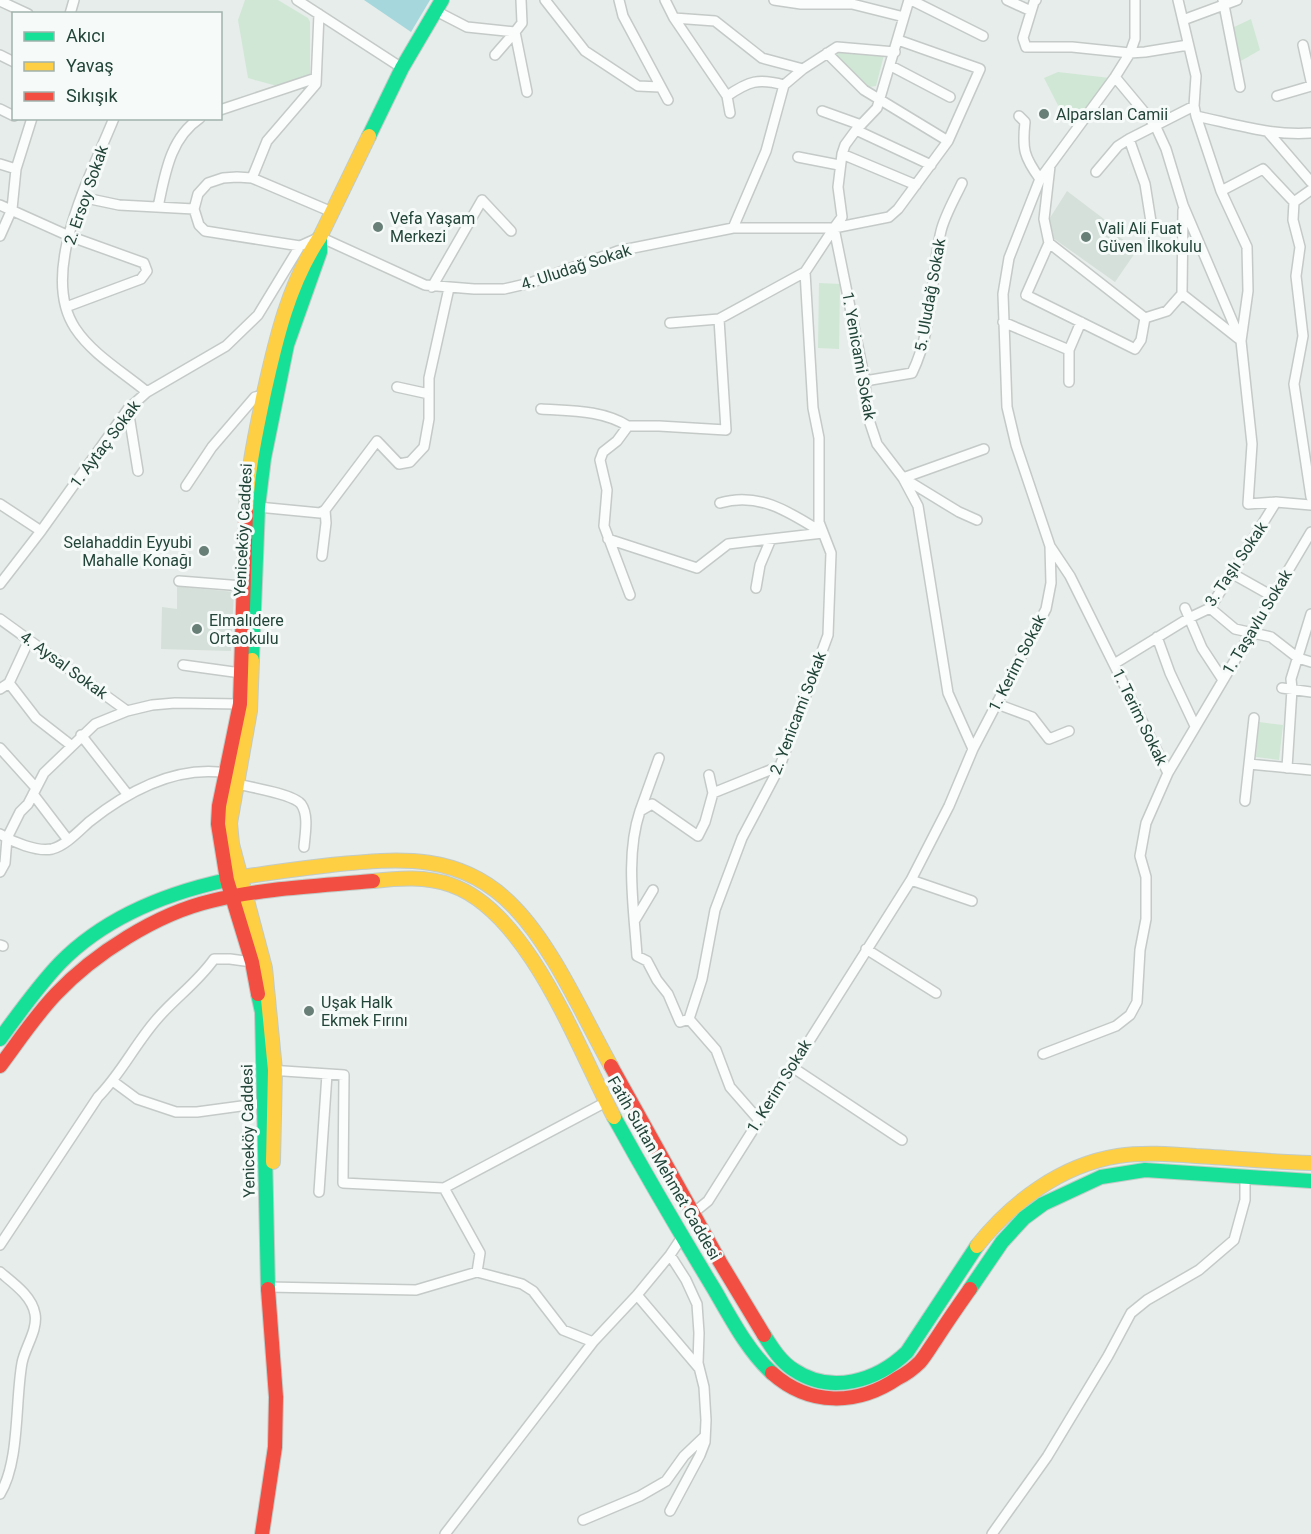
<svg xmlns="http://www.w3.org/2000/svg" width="1311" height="1534" font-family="Roboto,sans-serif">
	<rect width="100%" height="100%" fill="#e7edea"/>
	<!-- built -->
	<path fill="#d5e0da" d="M 1067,191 L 1121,232 L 1118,236 L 1137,250 L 1115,282 L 1053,238 L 1048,221 Z
		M 177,584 L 183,587 L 234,592 L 231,651 L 161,649 L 162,607 L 177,609 Z"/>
	<!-- green -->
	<path fill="#d0e7d6" d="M 245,0 L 278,0 L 308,18 L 310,22 L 310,78 L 277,86 L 248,78 L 238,20 Z
		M 1251,19 L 1260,50 L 1239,62 L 1232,28 Z
		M 838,50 L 884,55 L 876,86 L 869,87 L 835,54 Z
		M 1058,72 L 1110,78 L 1072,125 L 1065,119 L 1044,78 Z
		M 819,283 L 840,284 L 839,349 L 818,348 Z
		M 1259,722 L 1283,725 L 1279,760 L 1256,757 Z"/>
	<!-- water -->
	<path fill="#a6d7dd" d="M 364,0 L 430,0 L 411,32 Z"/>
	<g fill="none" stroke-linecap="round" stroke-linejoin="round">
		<defs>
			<path id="street" d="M 297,0 L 402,68
				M 521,0 L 522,23 L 515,32 L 527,92
				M 545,0 L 585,51 L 638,86 L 660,87
				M 619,0 L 623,16 L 668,100
				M 665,0 L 674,18 L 727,96 L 730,113
				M 774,0 L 801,4 L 852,4 L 904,17
				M 909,0 L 877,108 L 856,130 L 845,145 L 842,154 L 838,187 L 842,217 L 834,228 L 865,381 L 867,414 L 877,444 L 903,478 L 918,506 L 948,693 L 973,749
				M 911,0 L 983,36
				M 1007,0 L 1031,11
				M 1036,0 L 1034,2 L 1023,38 L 1026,47 L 1072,47 L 1130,53 L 1145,52 L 1188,45
				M 1178,0 L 1196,76 L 1194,106 L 1196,116 L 1221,191 L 1247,247 L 1248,291 L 1241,341 L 1252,444 L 1248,504 L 1276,502 L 1311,505
				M 1223,0 L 1240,87
				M 0,1 L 28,14
				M 436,11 L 467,27 L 515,32
				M 70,14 L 74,0
				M 674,18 L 715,21 L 762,58 L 803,69
				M 1183,20 L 1237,0
				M 1303,45 L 1311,81
				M 827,53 L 864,90 L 948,141
				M 0,55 L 14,62
				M 495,55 L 515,32
				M 891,66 L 950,97
				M 1115,77 L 1155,125 L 1166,149 L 1183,205 L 1240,339
				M 727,96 C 749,81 758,78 784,85
				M 1277,96 L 1311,86
				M 0,109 L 14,116
				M 220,110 L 316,78
				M 822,111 L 861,125
				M 1019,116 L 1025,122 C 1022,149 1024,157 1040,179
				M 1196,116 C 1234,124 1271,136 1311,133
				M 114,118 C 92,173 38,272 75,328 C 92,354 123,372 147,392
				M 856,130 L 931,165
				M 1268,132 L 1311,182
				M 1129,139 L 1145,184 L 1152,228
				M 842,154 L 916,185
				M 798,157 L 839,165
				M 0,164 L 16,169
				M 1050,166 L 1044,219 L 1049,243 L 1026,295 L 1135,349 L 1141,340 L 1145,318
				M 1096,172 L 1118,146 L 1129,139 L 1194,106
				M 252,178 L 267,141 L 316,84 L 319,14
				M 1221,191 L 1263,169 L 1294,202
				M 81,197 L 119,205 L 194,209 L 198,194 L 208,183 L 223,178 L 237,177 L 252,178 L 332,212
				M 1294,202 L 1293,220 L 1300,247 L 1296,276 L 1303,336 L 1294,384 L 1311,497
				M 1294,202 L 1311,190
				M 0,205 L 69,236 L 144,263 L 147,271 L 141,279 L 66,307
				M 158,207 C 165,174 170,138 200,118
				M 194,209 L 199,225 L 205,231 L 300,246 L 320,237 L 425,285 L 474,289 L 504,289 L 530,283 L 618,251 L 733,228 L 834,228 L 889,217 L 898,209 L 948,141 L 980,69 L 898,40
				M 733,228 L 766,151 L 784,85 L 803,69 L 837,47 L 895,52
				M 0,236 L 12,209 L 16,169 L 32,118
				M 1049,243 L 1145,318
				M 432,287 L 482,200 L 511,231
				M 1182,294 L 1239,339
				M 1145,318 L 1167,311 L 1182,294 L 1183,210
				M 1003,322 L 1069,350
				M 670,323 L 719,319 L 805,272 L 834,228
				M 865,381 L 912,373 C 934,328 930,278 941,231 C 945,215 955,198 962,183
				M 1069,382 L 1069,350 L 1081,322
				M 397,387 L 429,394
				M 128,409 L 138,471
				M 541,409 C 572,411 602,410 628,426 L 617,441 L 603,452 L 600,460 L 607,490 L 604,526 L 630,595
				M 628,426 L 659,426 L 726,430 L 719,319
				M 903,478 L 984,449
				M 905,479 L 959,512 L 977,520
				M 186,486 L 212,447 L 255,397 L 264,395
				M 720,503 C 759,491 791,513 823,533
				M 0,504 L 41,531
				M 258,507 L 320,513 L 325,510 L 377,441 L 399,464 L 410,462 L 424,447 L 429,419 L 429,378 L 449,288
				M 608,539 L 697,568 L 728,544 L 823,533
				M 322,556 L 326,523 L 325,510
				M 1233,574 L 1272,596
				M 179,581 L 243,586
				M 0,584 L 41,531 L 128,409 L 147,392 L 226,346 L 258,315 L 300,246
				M 756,588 L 760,565 L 771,539
				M 1185,608 L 1202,648 L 1223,680
				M 1210,608 L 1235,629 L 1271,637 L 1298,658 L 1311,662
				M 0,619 L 127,711
				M 1157,637 L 1170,673 L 1195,726
				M 1114,664 L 1189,618 L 1210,608 L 1276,502
				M 183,665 L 241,673
				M 9,683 L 36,718 L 72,746
				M 1282,688 L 1311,692
				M 0,689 L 9,683 L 29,640
				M 997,704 L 1032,717 L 1049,739 L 1069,731
				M 81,735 L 128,795
				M 0,748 L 36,788
				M 1249,764 L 1311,770
				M 1287,768 L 1292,689 L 1291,679 L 1311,614
				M 1168,773 L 1311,532
				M 709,775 L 713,793
				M 237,784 C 250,787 293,794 301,804 C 309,815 305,834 304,847
				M 33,794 L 68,840
				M 1245,801 L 1254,718
				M 640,811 L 659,758
				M 0,834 C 13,842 36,852 52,849 C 65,846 79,831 89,822 C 128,791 176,765 227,773
				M 0,872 L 5,863 L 7,838 L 20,812 L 28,804 L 44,773 L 95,724 L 127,711 L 152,705 L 175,703 L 240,704
				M 911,880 L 972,901
				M 635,920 L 653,890
				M 0,945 L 3,946
				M 866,949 L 936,993
				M 689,1019 L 680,1022 L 668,994 L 657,980 L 647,961 L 637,956 C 634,909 625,856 640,811 L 652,804 L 698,836 L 705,822 L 713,793 L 780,766
				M 1043,1054 L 1116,1026 L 1130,1015 L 1137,1002 L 1140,950 L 1146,919 L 1146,877 L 1140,856 L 1146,823 L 1168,773 L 1070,576 L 1050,546
				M 792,1067 L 902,1140
				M 269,1070 L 344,1075 L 343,1183 L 444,1188 L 606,1102
				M 114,1082 L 137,1099 L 176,1112 L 197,1112 L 263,1103
				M 758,1119 L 730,1087 L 716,1050 L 689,1019 L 702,979 L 715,910 L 742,838 L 780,766 L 828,635 L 831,553 L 819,522 L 819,438 L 813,408 L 805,272
				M 319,1192 L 327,1074
				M 692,1214 L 708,1201 L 911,880 L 949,806 L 973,749 L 1046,609 L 1051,583 L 1050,546 L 1016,445 L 1007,407 L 1003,294 L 1009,258 L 1040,179 L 1115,77 L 1130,53 L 1135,39 L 1135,0
				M 0,1245 L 98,1097 C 121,1074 135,1044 157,1019 C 175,998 198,982 214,959 L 230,959 L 252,962
				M 0,1272 C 13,1283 32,1296 35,1314 C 38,1330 25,1347 22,1363 C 15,1401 20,1462 0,1494
				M 477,1272 L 522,1284 L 533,1291 L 563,1330 L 593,1342
				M 268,1287 L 416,1290 L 477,1272 L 480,1253 L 444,1188
				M 637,1295 L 699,1368
				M 670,1511 L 700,1455 L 705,1442 L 706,1420 L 704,1387 L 698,1363 L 699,1333 L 697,1304 L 686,1280 L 670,1255
				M 583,1520 L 640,1496 L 666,1481 L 684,1456 L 705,1436
				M 445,1534 L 593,1342 L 637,1295 L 670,1255 L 682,1237
				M 992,1534 L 1047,1457 L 1108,1356 L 1131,1313 L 1147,1300 L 1199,1270 L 1234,1240 L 1245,1200 L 1245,1177"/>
			<path id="fast" d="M 369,136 L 402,68 L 442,0
				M 252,660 L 258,507 L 264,458 L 287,345 L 320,252 L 320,237
				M 258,994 L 262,1012 L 268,1289
				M 0,1039 C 19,1013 38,986 60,963 C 104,918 167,893 227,880
				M 614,1117 C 646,1175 680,1233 714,1289 C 731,1318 747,1350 772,1373
				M 970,1289 L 1002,1242 L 1024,1218 L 1043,1204 L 1101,1177 L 1145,1170 L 1311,1181
				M 764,1335 C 772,1348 781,1362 794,1370 C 831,1395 877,1381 907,1352 L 977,1246"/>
			<path id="slow" d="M 246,512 C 247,472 256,432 264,393 C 276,339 289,283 320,237 L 369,136
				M 252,660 L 250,711 L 230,823 L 232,844 L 265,968 L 275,1070 L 273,1162
				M 227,880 C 262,873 297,869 331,865 C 400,858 462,852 514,907 C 553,947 583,1016 611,1066
				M 373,881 C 399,878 426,876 451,885 C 529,912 578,1049 614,1117
				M 977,1246 C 1012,1202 1061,1165 1118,1156 C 1143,1152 1170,1154 1196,1156 C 1234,1158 1273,1162 1311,1163"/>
			<path id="jam" d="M 246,512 L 240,704 L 219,806 L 218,824 L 227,880 L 252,962 L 258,994
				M 0,1066 C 18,1042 35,1016 56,994 C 94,954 156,914 211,901 C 263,888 319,886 373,881
				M 611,1066 L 720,1262 L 764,1335
				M 772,1373 C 809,1406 857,1406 898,1378 C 906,1374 914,1368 920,1362 C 926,1355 931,1346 936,1339 C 947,1322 958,1306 970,1289
				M 262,1534 L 275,1447 L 276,1397 L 268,1289"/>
		</defs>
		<!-- street casing -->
		<use href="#street" stroke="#c4cac7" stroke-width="12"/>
		<!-- fast casing -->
		<use href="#fast" stroke="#c2cbc7" stroke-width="16"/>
		<!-- slow casing -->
		<use href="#slow" stroke="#c2cbc7" stroke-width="16"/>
		<!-- jam casing -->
		<use href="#jam" stroke="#c2cbc7" stroke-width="16"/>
		<!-- street -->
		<use href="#street" stroke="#fbfcfc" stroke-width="9"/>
		<!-- fast -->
		<use href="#fast" stroke="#16e098" stroke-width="14"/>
		<!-- slow -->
		<use href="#slow" stroke="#ffcf43" stroke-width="14"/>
		<!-- jam -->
		<use href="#jam" stroke="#f24e42" stroke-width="14"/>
	</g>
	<!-- markers -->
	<g fill="#677f77" stroke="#f6fbf9" stroke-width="2">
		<circle cx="1044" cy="114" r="6"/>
		<circle cx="378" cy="227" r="6"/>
		<circle cx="1086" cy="237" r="6"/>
		<circle cx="204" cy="551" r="6"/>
		<circle cx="197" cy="629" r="6"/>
		<circle cx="309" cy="1011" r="6"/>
	</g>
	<g text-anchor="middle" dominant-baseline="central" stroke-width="6" stroke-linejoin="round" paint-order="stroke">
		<!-- poi labels -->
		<g font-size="16" fill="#224439" stroke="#f6fbf9" text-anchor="start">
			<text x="1056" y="114">Alparslan Camii</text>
			<text x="390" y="218">Vefa Yaşam<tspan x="390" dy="18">Merkezi</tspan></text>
			<text x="1098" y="228">Vali Ali Fuat<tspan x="1098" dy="18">Güven İlkokulu</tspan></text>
			<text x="192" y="542" text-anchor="end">Selahaddin Eyyubi<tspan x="192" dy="18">Mahalle Konağı</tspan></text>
			<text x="209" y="620">Elmalıdere<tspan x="209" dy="18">Ortaokulu</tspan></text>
			<text x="321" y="1002">Uşak Halk<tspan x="321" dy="18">Ekmek Fırını</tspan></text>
		</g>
		<!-- street labels -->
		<g font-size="16" fill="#224439" stroke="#f6fbf9">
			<text transform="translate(86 195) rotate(-71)">2. Ersoy Sokak</text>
			<text transform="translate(576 267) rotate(-18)">4. Uludağ Sokak</text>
			<text transform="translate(930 295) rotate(-80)">5. Uludağ Sokak</text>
			<text transform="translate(859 356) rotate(80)">1. Yenicami Sokak</text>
			<text transform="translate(105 444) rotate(-53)">1. Aytaç Sokak</text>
			<text transform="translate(243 530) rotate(-87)">Yeniceköy Caddesi</text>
			<text transform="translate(1236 564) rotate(-56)">3. Taşlı Sokak</text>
			<text transform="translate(1257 622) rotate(-59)">1. Taşavlu Sokak</text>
			<text transform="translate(1017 663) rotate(-63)">1. Kerim Sokak</text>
			<text transform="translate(64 665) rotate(36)">4. Aysal Sokak</text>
			<text transform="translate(798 713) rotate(-69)">2. Yenicami Sokak</text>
			<text transform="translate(1140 717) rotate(64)">1. Terim Sokak</text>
			<text transform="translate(779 1086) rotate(-58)">1. Kerim Sokak</text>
			<text transform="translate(248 1131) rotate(-91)">Yeniceköy Caddesi</text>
			<text transform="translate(664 1168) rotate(60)">Fatih Sultan Mehmet Caddesi</text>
		</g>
	</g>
	<!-- legend -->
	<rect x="12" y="12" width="210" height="108" fill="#f6fbf9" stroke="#a1b2ac" stroke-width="1.5"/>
	<rect x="24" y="32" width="30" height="9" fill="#16e098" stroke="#a1b2ac" stroke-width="1.5"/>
	<text x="66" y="42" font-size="18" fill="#224439">Akıcı</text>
	<rect x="24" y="62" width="30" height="9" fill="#ffcf43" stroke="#a1b2ac" stroke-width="1.5"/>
	<text x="66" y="72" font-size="18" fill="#224439">Yavaş</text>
	<rect x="24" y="92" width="30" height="9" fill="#f24e42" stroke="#a1b2ac" stroke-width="1.5"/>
	<text x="66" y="102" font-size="18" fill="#224439">Sıkışık</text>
</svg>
